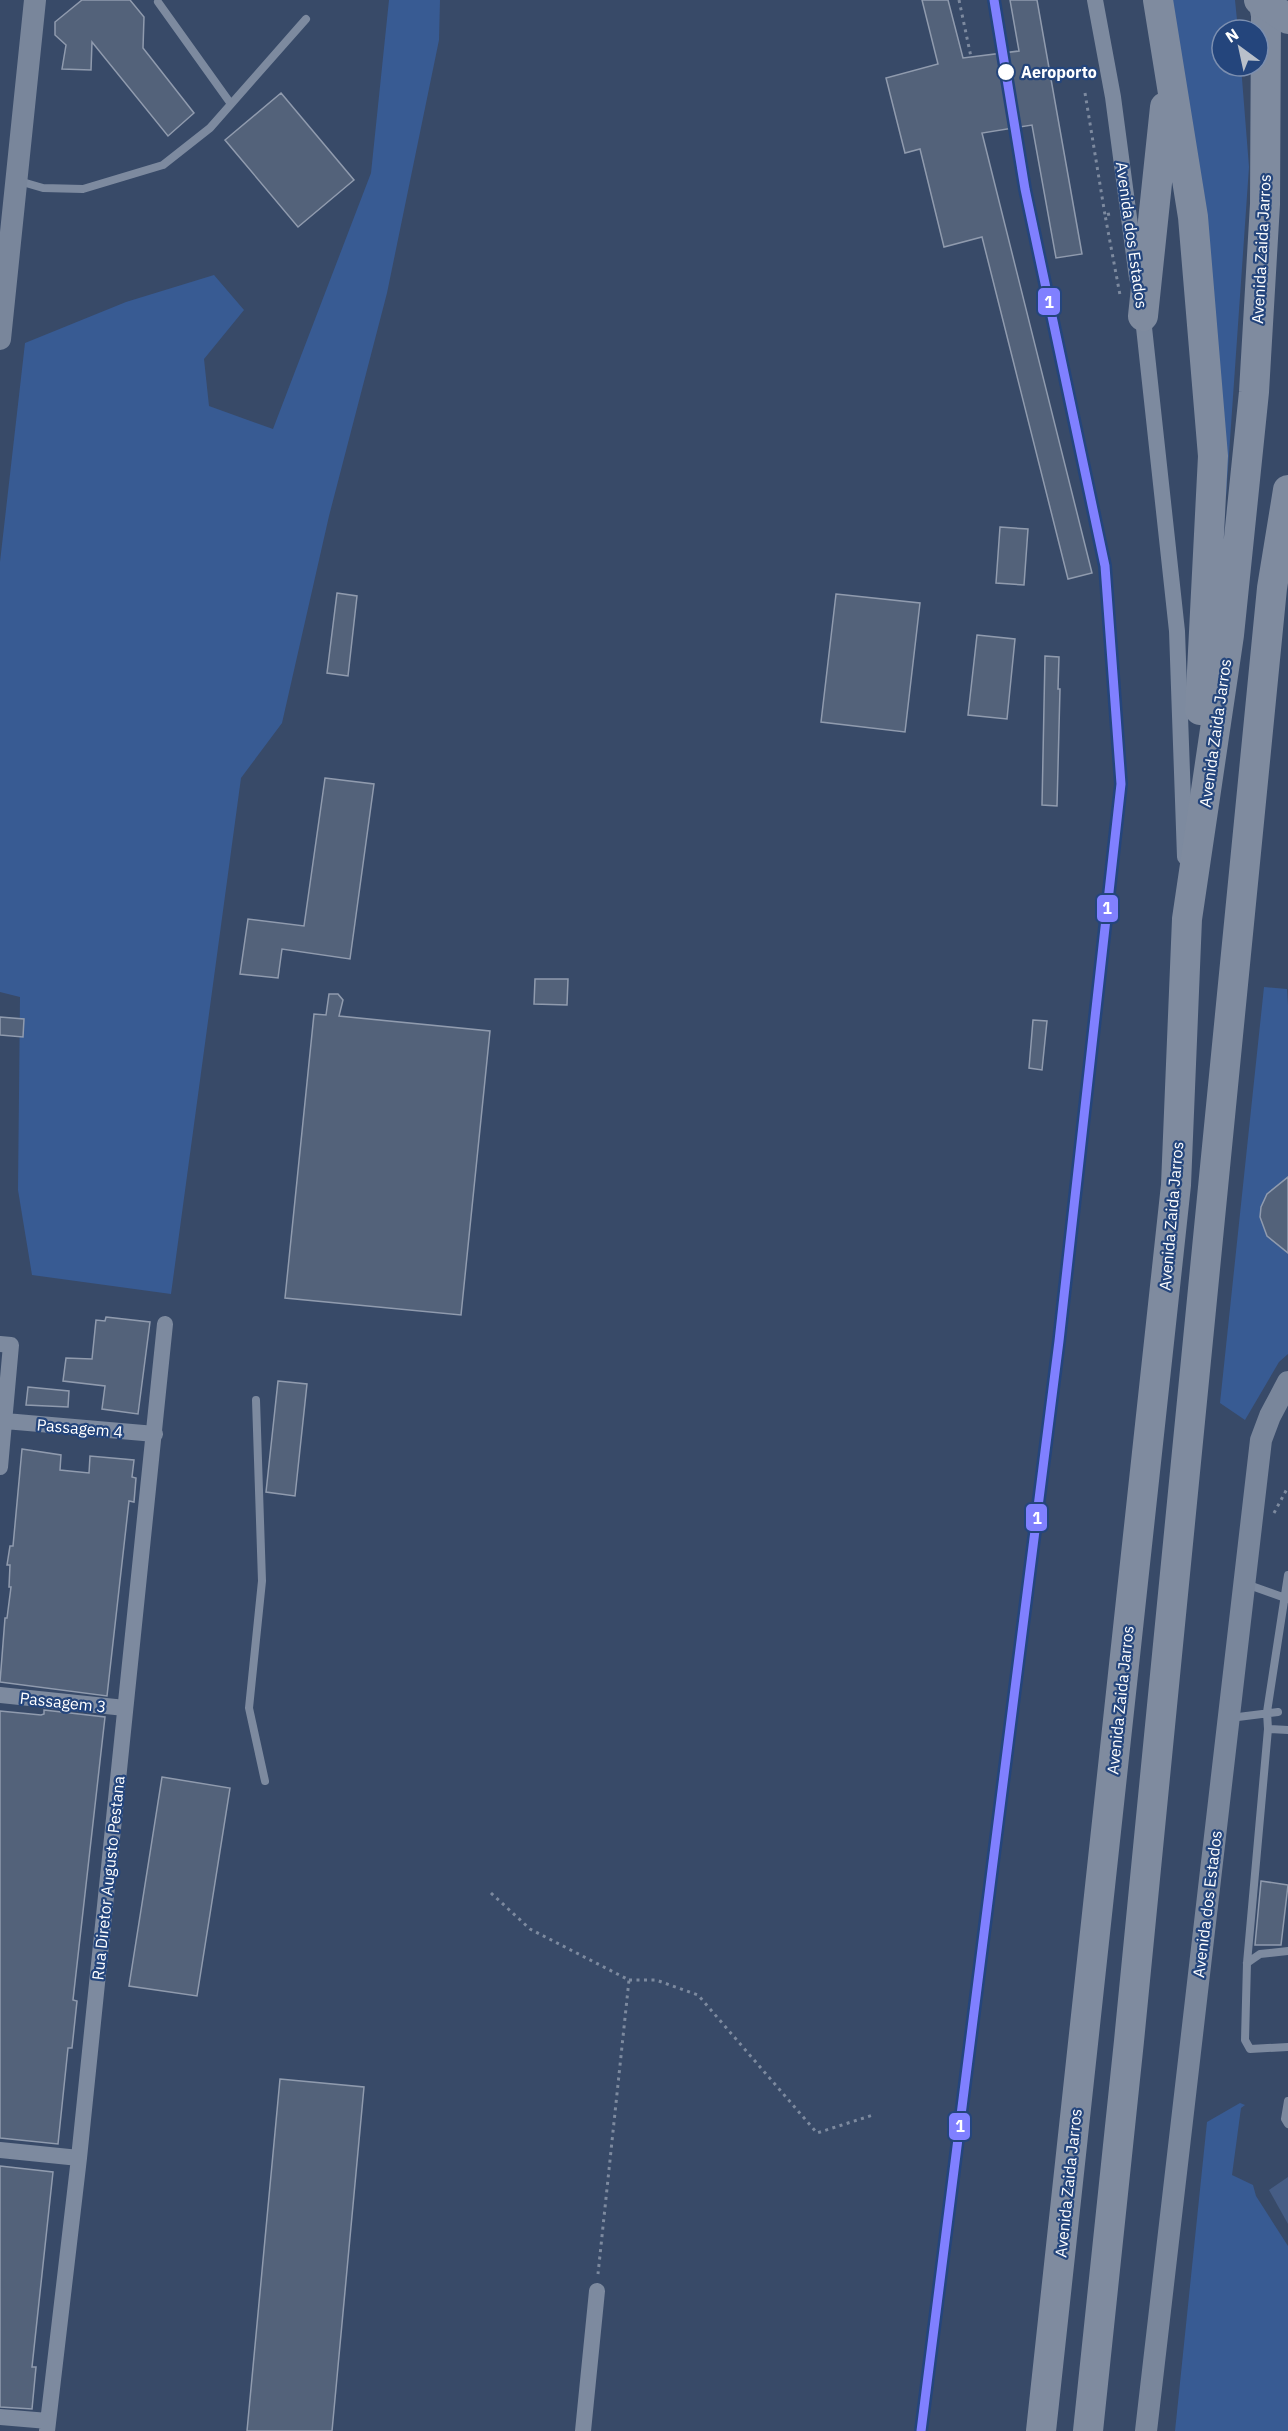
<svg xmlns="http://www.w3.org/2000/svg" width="1288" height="2431" font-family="'IBM Plex Sans',sans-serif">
	<rect width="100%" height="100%" fill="#384a68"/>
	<!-- green -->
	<path fill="#385b93" d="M 389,0 L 440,0 L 439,40 L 387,293 L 329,516 L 282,723 L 241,778 L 171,1294 L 32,1275 L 18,1190 L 20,997 L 0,992 L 0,562 L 25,343 L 126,302 L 214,275 L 244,310 L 204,359 L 209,406 L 273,429 L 371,173 Z
		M 1170,0 L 1235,0 L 1238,30 L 1222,30 L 1222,66 L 1241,66 L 1249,167 L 1226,497 Z
		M 1264,987 L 1287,989 L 1288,1005 L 1288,1354 L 1279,1362 L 1245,1420 L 1220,1403 Z
		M 1240,2103 L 1245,2105 L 1241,2108 L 1232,2175 L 1253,2185 L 1256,2196 L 1288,2246 L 1288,2431 L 1175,2431 L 1207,2122 Z"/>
	<!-- water -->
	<path fill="#465d85" d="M 1288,2177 L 1288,2224 L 1269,2190 Z"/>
	<!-- building -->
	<path fill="#53627a" stroke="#909bae" stroke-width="1.5" d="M 82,0 L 130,0 L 144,17 L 143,48 L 194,113 L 168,136 L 92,42 L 91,70 L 62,69 L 66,45 L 55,35 L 55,22 Z
		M 922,0 L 948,0 L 963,58 L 1019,51 L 1010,0 L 1037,0 L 1082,254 L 1056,258 L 1032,125 L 982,133 L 1092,573 L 1068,579 L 982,237 L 944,247 L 920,149 L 905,153 L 886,78 L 938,64 Z
		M 281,93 L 354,180 L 298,227 L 225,140 Z
		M 1000,527 L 1028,529 L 1024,585 L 996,583 Z
		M 337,593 L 357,596 L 348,676 L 327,673 Z
		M 836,594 L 920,603 L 905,732 L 821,722 Z
		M 977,635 L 1015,639 L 1007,719 L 968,715 Z
		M 1045,656 L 1059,657 L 1058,689 L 1060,689 L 1057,806 L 1042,805 Z
		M 325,778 L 374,784 L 350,959 L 282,949 L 278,978 L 240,974 L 248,919 L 304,926 Z
		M 535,979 L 568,979 L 567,1005 L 534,1004 Z
		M 329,994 L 338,994 L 343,1000 L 339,1016 L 490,1031 L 461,1315 L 285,1298 L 314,1014 L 326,1015 Z
		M 0,1017 L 24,1019 L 23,1037 L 0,1035 Z
		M 1033,1020 L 1047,1021 L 1042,1070 L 1029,1068 Z
		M 1288,1177 L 1288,1253 L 1267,1236 L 1260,1217 L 1261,1207 L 1267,1194 Z
		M 106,1317 L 150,1322 L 138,1414 L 102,1409 L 105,1386 L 63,1381 L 66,1358 L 92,1359 L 96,1320 L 105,1321 Z
		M 278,1381 L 307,1384 L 295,1496 L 266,1492 Z
		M 28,1387 L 69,1391 L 68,1407 L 26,1405 Z
		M 22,1449 L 61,1455 L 60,1470 L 89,1473 L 90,1456 L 134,1460 L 132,1477 L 136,1478 L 134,1502 L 129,1501 L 107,1696 L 0,1682 L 5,1618 L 7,1618 L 11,1587 L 9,1587 L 10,1565 L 7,1565 L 10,1546 L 13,1546 Z
		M 44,1710 L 105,1717 L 73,2000 L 77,2001 L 72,2048 L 68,2048 L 58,2144 L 0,2138 L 0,1711 L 41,1715 L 44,1714 Z
		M 162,1777 L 230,1788 L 197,1996 L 129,1986 Z
		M 1261,1881 L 1288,1885 L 1281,1945 L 1255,1945 Z
		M 280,2079 L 364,2087 L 332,2431 L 247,2431 Z
		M 0,2166 L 53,2172 L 32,2367 L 36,2367 L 32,2409 L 0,2407 Z"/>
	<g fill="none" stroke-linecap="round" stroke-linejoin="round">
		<!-- path -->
		<path stroke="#7d8a9f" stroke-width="3" stroke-dasharray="3 4.5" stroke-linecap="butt" d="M 959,0 L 971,57
			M 1085,93 L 1105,215
			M 1110,214 L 1105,215 L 1120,295
			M 1274,1513 L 1288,1487
			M 491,1893 L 530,1929 L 629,1980 L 598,2274
			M 629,1980 L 656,1980 L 698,1995 L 817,2133 L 873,2115"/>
		<!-- lane -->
		<path stroke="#7d8a9f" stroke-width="8" d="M 158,2 L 231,104
			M 19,181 L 43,188 L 83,189 L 163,165 L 210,128 L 306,19
			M 256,1400 L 262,1581 L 249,1708 L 265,1781
			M 1288,1575 L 1267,1712 L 1268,1729 L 1247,1963 L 1245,2040 L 1250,2049 L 1288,2047
			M 1246,1584 L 1288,1599
			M 1230,1718 L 1278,1712
			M 1268,1729 L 1288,1730
			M 1247,1963 L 1260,1954 L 1288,1951
			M 1288,2101 L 1285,2119 L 1288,2124"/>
		<!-- street -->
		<path stroke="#7d8a9f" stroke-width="16" d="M 1095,0 L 1113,97 L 1137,278
			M 1142,309 L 1177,631 L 1185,857
			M 0,1344 L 11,1345 L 0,1467
			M 5,1421 L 155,1434
			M 0,1695 L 125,1708
			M 0,2150 L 79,2158
			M 0,2417 L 48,2421
			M 47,2431 L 79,2158 L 165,1324
			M 583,2431 L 597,2291"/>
		<!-- secondary -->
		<path stroke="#79869b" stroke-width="22" d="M 0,339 L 35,0
			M 1146,2431 L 1261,1440 L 1270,1416 L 1288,1382"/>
		<!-- highway -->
		<path stroke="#7f8b9f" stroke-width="30" d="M 1158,0 L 1193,217 L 1213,456 L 1200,710
			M 1143,316 L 1165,107
			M 1041,2431 L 1176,1185 L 1187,919 L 1229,635 L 1254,392 L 1265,204 L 1266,15 L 1263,0
			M 1088,2431 L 1129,2041 L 1272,588 L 1288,490"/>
		<!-- highway-bridge -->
		<path stroke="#7f8b9f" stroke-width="30" d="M 1259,0 L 1288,19"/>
		<defs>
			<path id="metro-1" d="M 921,2431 L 1059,1341 L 1121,784 L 1105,566 L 1025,189 L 994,0"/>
		</defs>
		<!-- metro-1 casing -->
		<use href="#metro-1" stroke="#24457c" stroke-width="14"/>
		<!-- metro-1 -->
		<use href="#metro-1" stroke="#8080ff" stroke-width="9"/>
	</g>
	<!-- markers -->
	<circle fill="#fff" stroke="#24457c" stroke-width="2" cx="1006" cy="72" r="9"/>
	<g text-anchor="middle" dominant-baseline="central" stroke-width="4.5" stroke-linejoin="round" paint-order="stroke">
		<!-- stop labels -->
		<g font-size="16" font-weight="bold" fill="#fff" stroke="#24457c" text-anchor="start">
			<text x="1021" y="72">Aeroporto</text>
		</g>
		<!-- street labels -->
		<g font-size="16" fill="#fff" stroke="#24457c">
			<text transform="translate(1132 235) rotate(82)">Avenida dos Estados</text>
			<text transform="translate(1261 249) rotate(-87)">Avenida Zaida Jarros</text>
			<text transform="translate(1215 733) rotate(-82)">Avenida Zaida Jarros</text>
			<text transform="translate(1171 1216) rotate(-85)">Avenida Zaida Jarros</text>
			<text transform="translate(80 1428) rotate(5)">Passagem 4</text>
			<text transform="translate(1120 1700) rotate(-84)">Avenida Zaida Jarros</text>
			<text transform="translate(63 1702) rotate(6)">Passagem 3</text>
			<text transform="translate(108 1878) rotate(-84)">Rua Diretor Augusto Pestana</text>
			<text transform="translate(1207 1904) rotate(-83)">Avenida dos Estados</text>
			<text transform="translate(1068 2183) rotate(-84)">Avenida Zaida Jarros</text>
		</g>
	</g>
	<g stroke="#24457c" stroke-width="2">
		<rect x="1037" y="287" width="24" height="29" rx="6" fill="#8080ff"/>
		<rect x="1096" y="894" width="23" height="29" rx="6" fill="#8080ff"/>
		<rect x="1025" y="1503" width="23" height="29" rx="6" fill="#8080ff"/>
		<rect x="948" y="2112" width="23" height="29" rx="6" fill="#8080ff"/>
	</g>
	<g font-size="16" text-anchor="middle" font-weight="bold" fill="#fff">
		<text x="1049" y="308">1</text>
		<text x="1107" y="914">1</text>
		<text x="1037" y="1524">1</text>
		<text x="960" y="2132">1</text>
	</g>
	<!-- north arrow -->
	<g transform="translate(1240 48) rotate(327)"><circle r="28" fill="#24457c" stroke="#7c8fb0" stroke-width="1.5"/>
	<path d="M0-4.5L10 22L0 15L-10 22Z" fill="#b9c0ca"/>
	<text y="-9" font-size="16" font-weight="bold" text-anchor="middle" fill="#ffffff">N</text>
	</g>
</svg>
